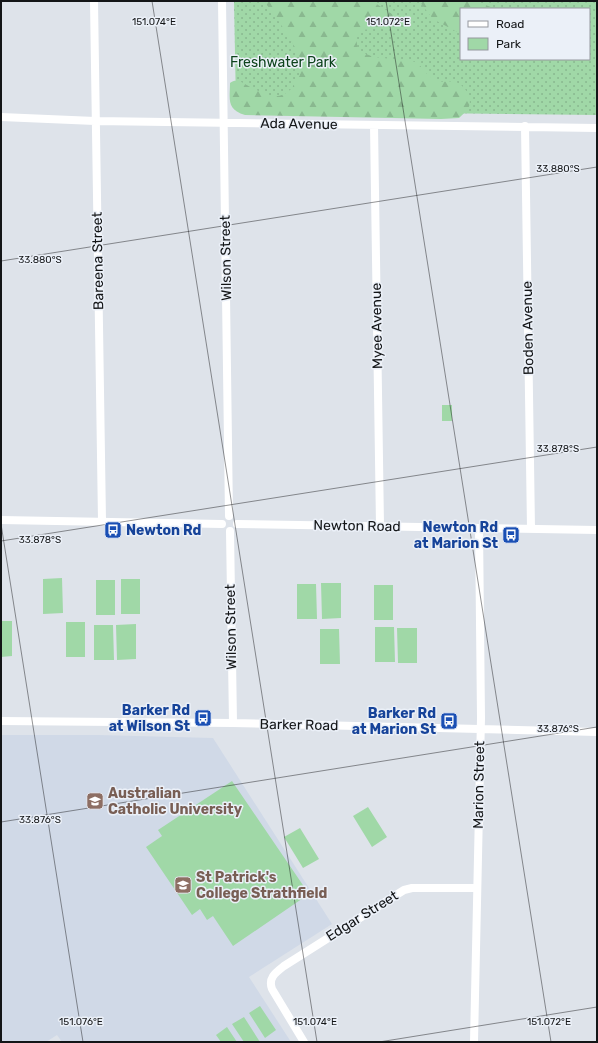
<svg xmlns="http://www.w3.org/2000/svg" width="598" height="1043" font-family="Rubik,sans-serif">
	<defs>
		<pattern id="green-dots" width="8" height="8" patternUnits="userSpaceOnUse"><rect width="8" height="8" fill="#a0d8a7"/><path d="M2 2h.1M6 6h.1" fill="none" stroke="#89b88f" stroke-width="1.8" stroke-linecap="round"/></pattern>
		<pattern id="forest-firs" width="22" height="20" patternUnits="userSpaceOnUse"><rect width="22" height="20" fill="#a0d8a7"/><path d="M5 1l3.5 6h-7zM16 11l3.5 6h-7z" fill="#89b88f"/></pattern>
	</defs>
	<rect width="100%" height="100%" fill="#dee3ea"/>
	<!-- built -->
	<path fill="#d0d9e7" d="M 1,735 L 98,735 L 213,738 L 332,924 L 249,977 L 291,1042 L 62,1042 L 57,1035 L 46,1042 L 1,1042 Z"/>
	<!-- green -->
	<path fill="url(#green-dots)" fill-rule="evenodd" d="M 234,1 L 597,1 L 597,115 L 425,113 L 236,105 ZM 461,9 L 589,9 L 589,59 L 461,59 Z"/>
	<!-- forest -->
	<path fill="url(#forest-firs)" d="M 264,1 L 372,1 L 392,14 L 396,21 C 390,32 371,27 359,31 L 356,37 L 358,51 L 374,57 L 417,62 C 423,69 428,77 437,81 C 443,83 452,80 458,83 C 462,85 465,89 467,92 C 473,105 469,109 459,118 L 441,119 L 245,115 C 226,109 230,99 230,83 C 238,77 245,85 252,88 C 258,91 266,94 272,96 C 280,97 286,94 291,89 C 298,82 303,71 301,61 C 297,46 274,14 264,1 Z
		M 419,1 L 475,1 L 496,9 L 461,9 L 461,36 L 459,33 L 433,19 Z"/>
	<!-- pitch -->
	<path fill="#a0d8a7" d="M 442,405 L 452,405 L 452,421 L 442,421 Z
		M 62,578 L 63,613 L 43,614 L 43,579 Z
		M 121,579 L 140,579 L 140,614 L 121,614 Z
		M 96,580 L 115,580 L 115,615 L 96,615 Z
		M 321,583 L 341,583 L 341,618 L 322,619 Z
		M 297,584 L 316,584 L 317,619 L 297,619 Z
		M 374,585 L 393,585 L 393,620 L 374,620 Z
		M 1,621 L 12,621 L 12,656 L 1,657 Z
		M 66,622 L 85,622 L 85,657 L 66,657 Z
		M 136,624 L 136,659 L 117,660 L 116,625 Z
		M 94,625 L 113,625 L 114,660 L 94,660 Z
		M 375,627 L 394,627 L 395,662 L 375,662 Z
		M 397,628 L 417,628 L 417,663 L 398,663 Z
		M 320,629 L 339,629 L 340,664 L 320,664 Z
		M 232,781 L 309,894 L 233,946 L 213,916 L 207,920 L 200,909 L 192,915 L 146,847 L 162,836 L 158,830 Z
		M 368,807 L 387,837 L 372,847 L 353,816 Z
		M 300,828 L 319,859 L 303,868 L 284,837 Z
		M 260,1006 L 276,1030 L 265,1038 L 249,1013 Z
		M 244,1017 L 260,1042 L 244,1042 L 232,1024 Z
		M 227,1027 L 237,1042 L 221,1042 L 216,1035 Z"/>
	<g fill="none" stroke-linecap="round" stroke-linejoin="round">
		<!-- minor -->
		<path stroke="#fff" stroke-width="8" d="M 94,1 L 102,521
			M 222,1 L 229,516
			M 1,117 L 95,121 L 597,128
			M 374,125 L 380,526
			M 525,126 L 531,529
			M 1,520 L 222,524
			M 237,524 L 597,530
			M 230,531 L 233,723
			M 1,721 L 233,723 L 597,732
			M 304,1042 L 272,989 C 268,978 275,973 284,966 L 404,890 L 412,888 L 477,888
			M 474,1042 L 481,718 L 479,528"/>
	</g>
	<!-- ticks -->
	<path fill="none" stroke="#131517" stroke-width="1" stroke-opacity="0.45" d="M 152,1 L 317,1042M 386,1 L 551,1042M 1,261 L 597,167M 1,524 L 83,1042M 1,541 L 597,447M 1,822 L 597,727M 379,1042 L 597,1007"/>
	<!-- icons -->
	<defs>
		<symbol id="bus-square" viewBox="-11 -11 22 22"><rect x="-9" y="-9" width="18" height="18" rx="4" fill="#1a4fb4" stroke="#ebf0f8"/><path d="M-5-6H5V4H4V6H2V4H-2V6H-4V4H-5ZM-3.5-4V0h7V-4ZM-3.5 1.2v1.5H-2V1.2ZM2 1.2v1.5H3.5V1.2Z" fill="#fff"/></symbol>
		<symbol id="university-square" viewBox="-11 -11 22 22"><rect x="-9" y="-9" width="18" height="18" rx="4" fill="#8d6e63" stroke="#ebf0f8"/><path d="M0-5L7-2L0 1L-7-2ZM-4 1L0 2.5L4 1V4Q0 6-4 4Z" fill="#fff"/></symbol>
		<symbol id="school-square" viewBox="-11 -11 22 22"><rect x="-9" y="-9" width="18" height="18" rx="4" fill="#8d6e63" stroke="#ebf0f8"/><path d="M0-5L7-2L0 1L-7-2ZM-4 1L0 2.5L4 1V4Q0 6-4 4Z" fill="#fff"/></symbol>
	</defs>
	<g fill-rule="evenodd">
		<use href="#bus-square" x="103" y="520" width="20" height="20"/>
		<use href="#bus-square" x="501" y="525" width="20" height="20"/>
		<use href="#bus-square" x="193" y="708" width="20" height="20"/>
		<use href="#bus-square" x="439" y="711" width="20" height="20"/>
		<use href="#university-square" x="85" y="791" width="20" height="20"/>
		<use href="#school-square" x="173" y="875" width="20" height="20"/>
	</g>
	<g text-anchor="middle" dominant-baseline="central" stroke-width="3" stroke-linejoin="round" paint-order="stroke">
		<!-- park labels -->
		<g font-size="14" fill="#0d431c" stroke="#ebf0f8">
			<text x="283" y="62">Freshwater Park</text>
		</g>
		<!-- street labels -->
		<g font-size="14" fill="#131517" stroke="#ebf0f8">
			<text transform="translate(299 124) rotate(1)">Ada Avenue</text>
			<text transform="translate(226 258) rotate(-91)">Wilson Street</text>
			<text transform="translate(98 261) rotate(-91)">Bareena Street</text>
			<text transform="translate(377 326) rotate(-91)">Myee Avenue</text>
			<text transform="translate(528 328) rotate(-91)">Boden Avenue</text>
			<text transform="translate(357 526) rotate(1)">Newton Road</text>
			<text transform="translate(231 627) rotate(-91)">Wilson Street</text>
			<text transform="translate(299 725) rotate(1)">Barker Road</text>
			<text transform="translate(479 785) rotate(-89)">Marion Street</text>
			<text transform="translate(362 916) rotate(-32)">Edgar Street</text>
		</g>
		<!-- transit labels -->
		<g font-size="14" font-weight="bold" fill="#164399" stroke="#ebf0f8" text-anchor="end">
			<text x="498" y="527">Newton Rd<tspan x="498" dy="16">at Marion St</tspan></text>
			<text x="126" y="530" text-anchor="start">Newton Rd</text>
			<text x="190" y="710">Barker Rd<tspan x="190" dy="16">at Wilson St</tspan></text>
			<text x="436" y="713">Barker Rd<tspan x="436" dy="16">at Marion St</tspan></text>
		</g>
		<!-- education labels -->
		<g font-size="14" font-weight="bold" fill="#785e54" stroke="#ebf0f8" text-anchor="start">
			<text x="108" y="793">Australian<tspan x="108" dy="16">Catholic University</tspan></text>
			<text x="196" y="877">St Patrick's<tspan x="196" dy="16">College Strathfield</tspan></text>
		</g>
	</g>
	<g font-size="10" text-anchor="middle" fill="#131517" stroke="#ebf0f8" stroke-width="3" stroke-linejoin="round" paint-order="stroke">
		<text x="154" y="25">151.074°E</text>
		<text x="388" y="25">151.072°E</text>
		<text x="558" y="172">33.880°S</text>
		<text x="40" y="263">33.880°S</text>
		<text x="558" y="452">33.878°S</text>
		<text x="40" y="543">33.878°S</text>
		<text x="558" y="732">33.876°S</text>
		<text x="40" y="823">33.876°S</text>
		<text x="81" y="1025">151.076°E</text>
		<text x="315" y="1025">151.074°E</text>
		<text x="549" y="1025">151.072°E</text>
	</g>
	<!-- border -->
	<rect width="598" height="1043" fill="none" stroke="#131517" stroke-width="4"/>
	<!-- legend -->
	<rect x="460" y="8" width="130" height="52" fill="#ebf0f8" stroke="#95989e"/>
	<rect x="468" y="21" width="20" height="6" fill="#ffffff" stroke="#95989e"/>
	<text x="496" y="28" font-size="12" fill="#131517">Road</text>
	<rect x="468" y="38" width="20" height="12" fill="#a0d8a7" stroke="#95989e"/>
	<text x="496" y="48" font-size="12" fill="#131517">Park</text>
</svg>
